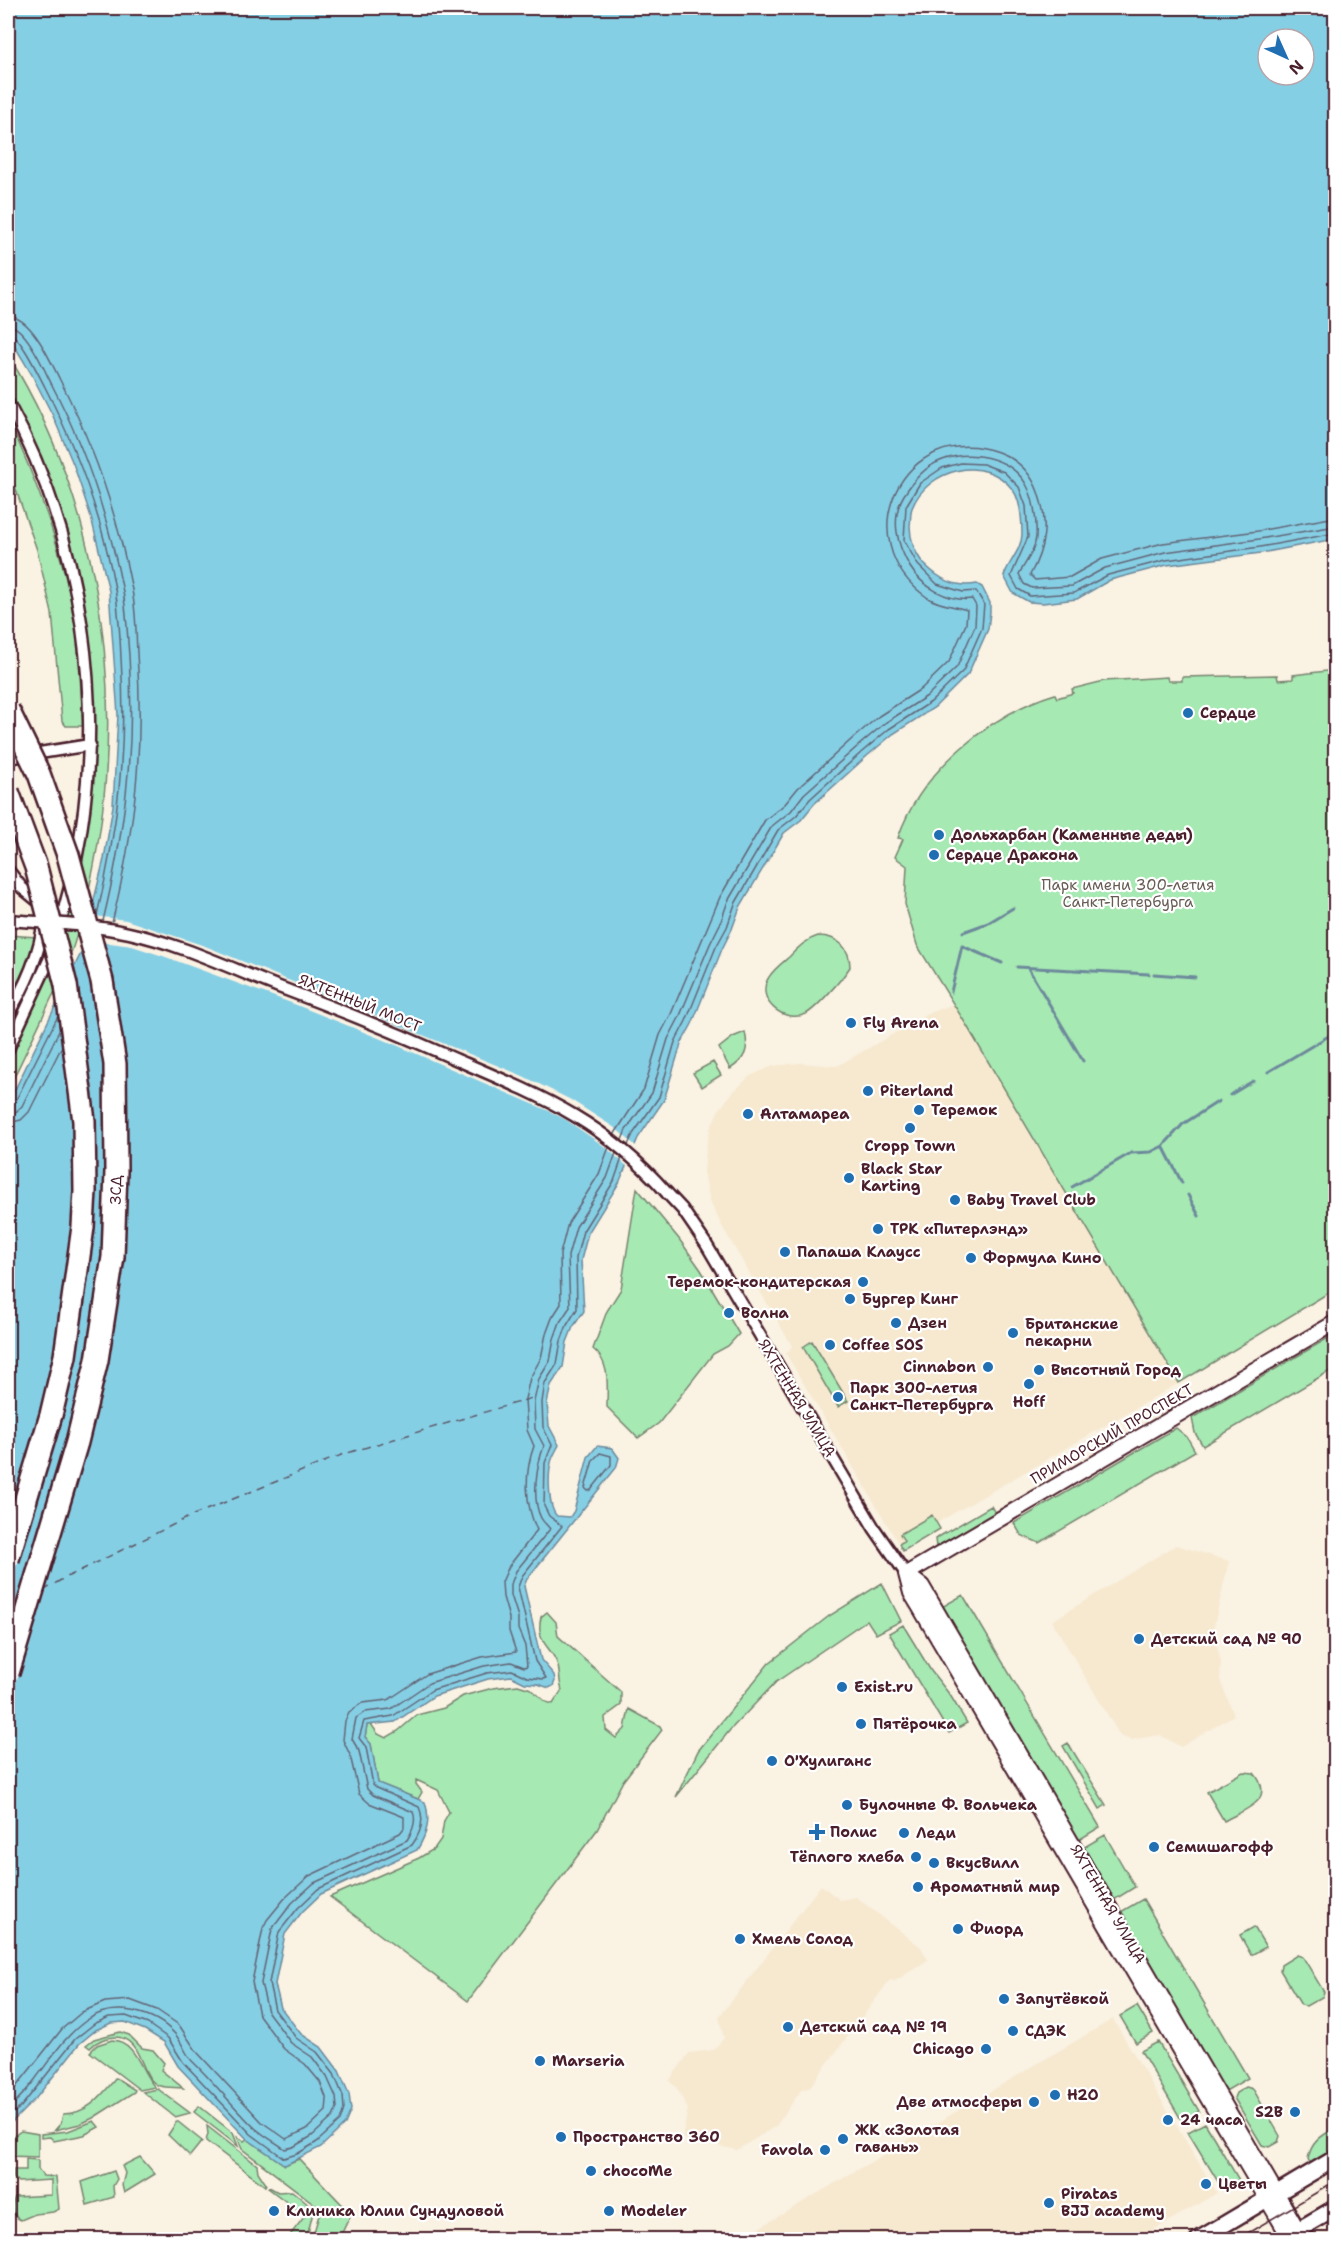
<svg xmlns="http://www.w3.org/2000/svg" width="1343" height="2247" font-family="'Shantell Sans',sans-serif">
	<rect width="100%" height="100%" fill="#faf2e3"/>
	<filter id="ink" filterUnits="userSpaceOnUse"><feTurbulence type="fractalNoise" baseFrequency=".0167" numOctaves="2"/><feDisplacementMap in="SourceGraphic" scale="12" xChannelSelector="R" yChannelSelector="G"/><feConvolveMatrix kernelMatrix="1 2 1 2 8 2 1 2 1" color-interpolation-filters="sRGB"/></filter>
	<g filter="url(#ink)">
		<!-- built -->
		<path fill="#f7e9d0" d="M 953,1004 L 1179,1383 L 937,1523 L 940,1529 L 903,1551 L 786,1354 L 792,1346 L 723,1228 L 710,1202 L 704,1172 L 706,1148 L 710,1129 L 718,1111 L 733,1092 L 750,1076 L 773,1066 L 800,1063 L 837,1066 L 932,1012 Z
			M 1176,1545 L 1229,1561 L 1213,1630 L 1221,1662 L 1220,1680 L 1234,1715 L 1181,1747 L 1160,1735 L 1130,1740 L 1120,1736 L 1052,1621 Z
			M 821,1885 L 840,1900 L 856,1897 L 921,1947 L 928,1960 L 895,1981 L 890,1980 L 809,2088 L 802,2089 L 776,2126 L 737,2150 L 682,2138 L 688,2109 L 676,2087 L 669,2081 L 689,2053 L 714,2050 L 724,2038 L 719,2017 Z
			M 1113,2019 L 1217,2193 L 1138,2239 L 740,2239 Z"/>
		<!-- green -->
		<path fill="#a6e9b3" stroke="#78846f" stroke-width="1.5" d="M 8,355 C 117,529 136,768 68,962 C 64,975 57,987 51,999 C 37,1029 23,1059 8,1089 L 8,1056 L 51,971 L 72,897 L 87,824 L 85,628 L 35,450 L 8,392 Z
			M 8,419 C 39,486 65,556 76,629 C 80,661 81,694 83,726 L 66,726 L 62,721 L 52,613 L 37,550 L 8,467 Z
			M 1335,670 L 1335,1289 L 1179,1383 L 967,1026 L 917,945 L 905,904 L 907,866 L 895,857 L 903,839 L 898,838 C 920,772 990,714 1055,694 L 1057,698 L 1073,693 L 1072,689 L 1104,681 L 1167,677 L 1168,681 L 1182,681 L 1182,677 L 1277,675 L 1278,680 L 1293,679 L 1293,675 Z
			M 8,935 L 36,937 L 26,965 L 8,1002 Z
			M 818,936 C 837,936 850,947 850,967 C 843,978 817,1008 806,1014 C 784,1024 754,1000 769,977 C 773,970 782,963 789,957 C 798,948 805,940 818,936 Z
			M 745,1032 C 749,1049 746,1059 730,1069 L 719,1048 L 733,1037 Z
			M 713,1062 L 721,1075 L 702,1087 L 693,1073 Z
			M 637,1188 L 679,1239 L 701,1270 L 739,1334 L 728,1346 L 713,1354 L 659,1423 L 638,1438 L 607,1407 C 607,1386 611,1363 593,1349 L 607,1311 L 621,1289 Z
			M 1335,1334 L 1335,1368 L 1203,1446 L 1195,1433 L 1192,1418 Z
			M 812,1341 L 848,1401 L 838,1407 L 803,1347 Z
			M 1176,1428 L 1187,1437 L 1195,1451 L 1039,1543 L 1021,1535 L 1014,1523 Z
			M 991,1506 L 995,1513 L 936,1547 L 935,1539 Z
			M 932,1515 L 940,1529 L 903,1551 L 899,1544 L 904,1541 L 900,1534 Z
			M 882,1583 L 901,1621 L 876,1634 L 867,1620 L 776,1682 L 730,1730 L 676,1797 L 698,1751 L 769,1663 L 829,1616 Z
			M 963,1595 L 1100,1827 L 1077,1841 L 940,1608 Z
			M 547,1612 L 556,1622 L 558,1636 L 621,1692 L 621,1705 L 605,1717 L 606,1730 L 616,1738 L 625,1729 L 629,1709 L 660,1726 L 662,1730 L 623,1781 L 597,1830 L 468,2001 L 330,1897 L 419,1858 L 434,1849 L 441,1839 L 444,1821 L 449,1812 L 438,1790 L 416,1780 L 416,1784 L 422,1792 L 418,1799 L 378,1783 L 371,1744 L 365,1737 L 367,1725 L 371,1724 L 378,1734 L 386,1738 L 398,1731 L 417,1715 L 444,1708 L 463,1696 L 493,1688 L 518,1685 L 531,1689 L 546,1702 L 553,1704 L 562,1690 C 559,1682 560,1674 558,1666 C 552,1645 535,1645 541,1617 Z
			M 903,1625 L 931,1671 L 950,1695 L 967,1723 L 949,1733 L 889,1633 Z
			M 1068,1743 L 1106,1805 L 1100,1809 L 1063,1746 Z
			M 1243,1772 L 1254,1773 C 1277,1801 1245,1809 1224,1821 L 1207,1792 Z
			M 1105,1835 L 1135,1887 L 1114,1900 L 1109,1891 L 1107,1892 L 1081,1849 Z
			M 1143,1899 L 1248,2078 L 1224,2092 L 1119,1913 Z
			M 1254,1927 L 1266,1947 L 1251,1955 L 1240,1935 Z
			M 1297,1955 L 1303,1957 L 1324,1992 L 1322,1997 L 1306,2006 L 1301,2005 L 1280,1970 L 1281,1965 Z
			M 1137,2006 L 1153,2033 L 1136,2043 L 1120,2016 Z
			M 120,2032 L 129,2035 L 142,2048 L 153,2050 L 164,2063 L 161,2070 L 183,2088 C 176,2087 167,2088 160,2086 C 139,2080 144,2037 115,2037 C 104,2037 97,2041 90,2048 L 86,2045 L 94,2039 Z
			M 112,2040 C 137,2041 140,2072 155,2087 L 140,2090 L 90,2052 L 97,2045 Z
			M 1158,2042 L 1199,2111 L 1182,2121 L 1141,2051 Z
			M 116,2078 L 135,2090 L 134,2092 L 93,2118 L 80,2124 L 55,2130 L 61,2123 L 63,2114 C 88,2114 101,2096 116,2078 Z
			M 1246,2087 L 1253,2089 L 1280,2136 L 1278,2142 L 1269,2147 L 1262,2145 L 1234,2098 L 1236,2093 Z
			M 158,2089 L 190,2113 L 175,2117 L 143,2092 Z
			M 199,2106 L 233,2133 L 238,2146 L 194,2112 Z
			M 94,2121 L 99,2127 L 84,2135 L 54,2141 L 50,2137 L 41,2138 L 41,2134 L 68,2131 Z
			M 177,2121 L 202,2141 L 190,2156 L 168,2135 Z
			M 1205,2123 L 1239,2180 L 1223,2190 L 1188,2132 Z
			M 207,2126 L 257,2165 L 258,2172 L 266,2184 L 265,2186 L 206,2141 L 208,2134 Z
			M 1335,2128 L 1335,2148 L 1310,2163 L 1308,2159 C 1311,2142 1321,2136 1335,2128 Z
			M 21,2131 L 38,2134 L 38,2157 L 8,2156 L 8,2140 Z
			M 237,2136 L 244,2141 L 247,2139 L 285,2165 L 299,2159 L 351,2214 L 339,2239 L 312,2239 L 319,2215 L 317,2206 L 242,2149 Z
			M 140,2157 L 155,2174 L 124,2193 L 122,2185 L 125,2173 L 122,2166 Z
			M 26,2159 L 38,2160 L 38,2169 L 43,2176 L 56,2177 L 59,2209 L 53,2212 L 35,2214 L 21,2220 C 12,2217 11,2205 15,2197 L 51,2195 L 51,2180 L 18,2182 L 14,2178 L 14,2170 L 26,2170 Z
			M 114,2171 L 117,2179 L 113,2186 L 114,2197 L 87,2205 L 82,2182 Z
			M 269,2187 L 278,2192 L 292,2191 C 321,2214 312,2207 307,2239 L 287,2239 L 305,2216 L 268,2188 Z"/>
		<!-- water -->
		<path fill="#85cfe5" stroke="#6d899b" stroke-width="1.5" fill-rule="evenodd" d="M 8,8 L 1335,8 L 1335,539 L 1261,553 L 1167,565 L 1110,580 L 1077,599 L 1043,603 L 1029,602 L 1013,593 L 1004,576 C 1008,562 1022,550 1022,534 C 1022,520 1021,501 1013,490 C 986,453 927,469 912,508 C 910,513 911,520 910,526 C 910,539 915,554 924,564 C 939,579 955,588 977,584 L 982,587 L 990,603 L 990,612 L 988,629 L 968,674 L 935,707 L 893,734 L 867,756 L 814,804 L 801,820 L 784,833 L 740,907 L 732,929 L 722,949 L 692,1024 L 681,1044 L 664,1100 L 638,1138 L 619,1183 L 588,1233 L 581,1260 L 584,1311 L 573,1327 L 567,1342 L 563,1367 L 551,1385 L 547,1403 L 549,1426 L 559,1445 C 556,1451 552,1457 551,1463 C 548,1475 548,1508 557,1516 L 570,1517 L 574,1511 L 588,1457 L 597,1446 L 612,1448 L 619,1458 L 616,1468 L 527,1579 L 524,1586 L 541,1660 L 554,1675 L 555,1681 L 553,1686 L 549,1688 L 538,1684 L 525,1683 L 511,1676 L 488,1679 L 434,1696 L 395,1722 L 367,1725 L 365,1737 L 371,1744 L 378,1783 L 425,1802 C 431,1820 427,1834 417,1850 L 321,1894 L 302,1912 L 285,1934 L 275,1984 L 281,2008 L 301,2034 L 321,2047 L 339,2071 L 349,2094 L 351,2110 L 345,2124 L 321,2147 L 285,2165 L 247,2139 L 178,2066 L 164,2042 L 145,2030 L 125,2022 L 111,2023 L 96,2030 L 79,2044 L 36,2098 L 12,2122 L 8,2122 L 8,1104 L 81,953 L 104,859 L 113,806 L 118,715 L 109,591 L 91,517 L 74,466 L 53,416 L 31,373 L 8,335 ZM 1268,39 L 1304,39 L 1304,75 L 1268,75 Z"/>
		<!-- pier -->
		<path fill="#faf2e3" d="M 87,915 L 126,920 L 205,946 L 523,1076 L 571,1100 L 615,1128 L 637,1147 L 628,1167 L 604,1146 L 566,1120 L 549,1111 L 396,1045 L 294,1004 L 163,956 L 132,946 L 81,939 Z"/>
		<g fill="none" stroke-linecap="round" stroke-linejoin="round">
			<!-- shore -->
			<path stroke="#626575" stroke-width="1.5" d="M 8,316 C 32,317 50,360 60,380 C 93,444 117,514 131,585 C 136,607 136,631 137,653 C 144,749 135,829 112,923
				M 8,325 C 26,326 44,369 52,385 C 85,448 108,517 122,587 C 127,609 127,633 129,655 C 135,749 125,830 103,921
				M 8,333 C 20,334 39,376 45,387 C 77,450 103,520 115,589 C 119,612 120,635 121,658 C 127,747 118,828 97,915
				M 8,1106 L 14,1104 L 58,1016
				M 8,1114 L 16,1112 L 22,1106 L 60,1029
				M 8,1123 L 21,1120 L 29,1112 L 62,1046
				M 614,1135 L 644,1089 L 660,1035 L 671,1014 L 720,897 L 765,820 L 785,804 L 798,788 L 852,739 L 879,716 L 921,689 L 949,662 L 966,624 L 967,610 C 955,606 939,605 928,598 C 844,540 904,419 998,452 C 1017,459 1031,472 1038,492 C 1049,522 1045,548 1030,575 L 1035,580 L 1070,577 L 1102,559 L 1163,543 L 1258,531 L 1336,517
				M 622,1140 L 626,1130 L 652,1093 L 668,1039 L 679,1018 L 710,944 L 720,924 L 728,901 L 772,826 L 791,811 L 804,794 L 858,746 L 885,723 L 927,696 L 957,667 L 975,626 L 976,606 L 972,599 C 949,602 922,587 910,567 C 897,545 890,518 904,495 C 913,481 924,467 940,461 C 968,449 1009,456 1026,484 C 1034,498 1037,521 1036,537 C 1035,551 1025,563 1019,574 L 1024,584 L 1032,588 L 1072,586 L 1105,568 L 1165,552 L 1259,539 L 1336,526
				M 628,1145 L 633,1134 L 659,1097 L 675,1042 L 686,1021 L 716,947 L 727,927 L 735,904 L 778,830 L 796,816 L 810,799 L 863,751 L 889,729 L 931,702 L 963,671 L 982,628 L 984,604 L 976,591 L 963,592 L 937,584 L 918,565 L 904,540 L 906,506 L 920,483 L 942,468 L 961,463 L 983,464 L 1004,472 L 1019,487 L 1026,506 L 1028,537 L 1011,576 L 1018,589 L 1030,596 L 1074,593 L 1108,575 L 1166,560 L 1260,547 L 1336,533
				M 600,1453 L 611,1456 L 611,1465 L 591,1490 L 588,1491 L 585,1488 L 593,1460 Z
				M 8,2097 L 62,2029 L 82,2012 L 105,2002 L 130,2000 L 157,2010 L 179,2025 L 197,2052 L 262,2122 L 286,2139 L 307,2129 L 326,2111 L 327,2100 L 320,2082 L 305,2064 L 284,2049 L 259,2015 L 252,1982 L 263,1928 L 267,1920 L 285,1898 L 309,1876 L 400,1833 L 404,1828 L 404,1817 L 369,1803 L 359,1794 L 350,1755 L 343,1740 L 345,1721 L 349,1712 L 362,1703 L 388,1700 L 427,1674 L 482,1657 L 516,1652 L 509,1631 L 509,1618 L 503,1597 L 502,1582 L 509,1566 L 537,1530 C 525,1505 524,1473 534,1446 L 527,1430 L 525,1399 L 530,1378 L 541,1358 L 546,1334 L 552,1318 L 561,1304 L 560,1254 L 568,1223 L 599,1174 L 609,1147
				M 8,2108 C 39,2084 54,2043 87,2020 C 113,2001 154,2011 175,2034 C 182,2042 185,2053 192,2061 C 214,2082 233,2107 255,2128 C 264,2136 275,2142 285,2149 L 293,2147 L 312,2136 L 333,2117 L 337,2108 L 336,2097 L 327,2077 L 312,2057 L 291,2043 L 268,2012 L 261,1983 L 272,1929 L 292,1903 L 314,1883 L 407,1840 C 412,1832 417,1821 413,1812 L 373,1795 L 367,1789 L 359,1751 L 352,1739 L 356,1718 L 365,1712 L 391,1709 L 429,1683 L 484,1666 L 511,1662 L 524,1667 L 527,1666 L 525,1646 L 518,1629 L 518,1617 L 511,1595 L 511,1584 L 516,1571 L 550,1529 C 547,1525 543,1522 541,1518 C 531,1499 537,1464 544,1446 L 535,1429 L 534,1401 L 539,1379 L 550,1361 L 554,1339 L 560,1322 L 570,1307 L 568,1256 L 576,1227 L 607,1178 L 616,1153
				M 8,2116 L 20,2108 L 75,2039 L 94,2024 L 109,2017 L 126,2016 L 148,2024 L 168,2038 L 183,2062 L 251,2134 L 284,2158 L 297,2154 L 317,2142 L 340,2121 L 344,2109 L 343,2096 L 334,2074 L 317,2052 L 296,2038 L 275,2010 L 269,1983 L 279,1932 L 298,1908 L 318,1889 L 412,1845 C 420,1834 425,1820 419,1807 L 376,1788 L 373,1785 L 366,1747 L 359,1738 L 364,1721 L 393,1716 L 432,1690 L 487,1673 L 512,1670 L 527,1677 L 543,1679 L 546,1678 L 535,1661 L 518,1587 L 522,1576 L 562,1526 L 549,1516 L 544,1506 L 545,1463 L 552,1445 L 543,1427 L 542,1402 L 545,1383 L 557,1364 L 561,1341 L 567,1325 L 577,1309 L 576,1258 L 583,1231 L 614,1181 L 622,1158"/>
			<!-- stream -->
			<path stroke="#6d899b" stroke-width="3" d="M 963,932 L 988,923 L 1013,908
				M 1017,967 L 1149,974
				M 1028,968 L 1083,1061
				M 1154,974 L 1195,977
				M 951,992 L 962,946 L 1002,963
				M 1268,1072 L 1332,1034
				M 1230,1095 L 1253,1081
				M 1163,1146 L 1182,1183
				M 1072,1187 L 1131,1153 L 1151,1152 L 1163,1146 L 1183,1124 L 1219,1101
				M 1188,1195 L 1199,1216"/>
			<!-- ferry -->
			<path stroke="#5c5463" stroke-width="1.5" stroke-dasharray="8 6" stroke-linecap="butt" d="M 43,1591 L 61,1580 L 191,1516 L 344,1454 L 532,1398
				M 8,1614 L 17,1608"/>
			<defs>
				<path id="minor" d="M 8,403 C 84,541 107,711 75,865
					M 8,758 L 90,745
					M 8,870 L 22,888 L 44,906
					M 58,932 L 71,883
					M 8,1013 C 24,990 42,949 43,921
					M 8,1049 L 49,960 L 52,949
					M 667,1193 L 682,1209 L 706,1244 L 874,1528 L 906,1574"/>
				<path id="tertiary" d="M 906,1574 L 911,1593 L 919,1606 L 1291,2240
					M 906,1574 L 922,1586 L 1276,2193
					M 906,1574 L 1336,1322"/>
				<path id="secondary" d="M 1276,2193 L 1303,2240
					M 1198,2240 L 1336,2158
					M 1281,2240 L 1336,2208"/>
			</defs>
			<!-- minor casing -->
			<use href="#minor" stroke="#4a1f2b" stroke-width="15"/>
			<!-- tertiary casing -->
			<use href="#tertiary" stroke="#4a1f2b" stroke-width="18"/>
			<!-- secondary casing -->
			<use href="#secondary" stroke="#4a1f2b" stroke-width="20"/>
			<!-- minor -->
			<use href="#minor" stroke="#fff" stroke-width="10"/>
			<!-- tertiary -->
			<use href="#tertiary" stroke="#fff" stroke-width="14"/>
			<!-- secondary -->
			<use href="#secondary" stroke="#fff" stroke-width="15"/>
			<!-- tram -->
			<path stroke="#4a1f2b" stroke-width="1.5" d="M 1236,2240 L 1336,2181"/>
			<defs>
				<path id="minor-bridge" d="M 8,920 C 48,923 90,924 129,933 C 180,944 230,968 279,987 C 338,1009 397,1033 455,1059 C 541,1096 604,1121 667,1193"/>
				<path id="motorway-bridge" d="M 8,710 L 39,774 L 68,855 L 102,981 L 115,1064 L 116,1171 L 113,1257 L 97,1360 L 77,1442 L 8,1673
					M 8,792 L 36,867 L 66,985 L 84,1121 L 85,1191 L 83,1227 L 65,1356 L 51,1415 L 8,1559"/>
			</defs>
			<!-- minor-bridge casing -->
			<use href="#minor-bridge" stroke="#4a1f2b" stroke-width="15" stroke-linecap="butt"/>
			<!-- motorway-bridge casing -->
			<use href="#motorway-bridge" stroke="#4a1f2b" stroke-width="26" stroke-linecap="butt"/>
			<!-- minor-bridge -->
			<use href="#minor-bridge" stroke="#fff" stroke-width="10"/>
			<!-- motorway-bridge -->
			<use href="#motorway-bridge" stroke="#fff" stroke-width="21"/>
		</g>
	</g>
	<!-- markers -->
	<g fill="#1f6fb2" stroke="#fff" stroke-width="2">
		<circle cx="1188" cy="713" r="6"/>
		<circle cx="939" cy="835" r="6"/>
		<circle cx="934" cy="855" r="6"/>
		<circle cx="851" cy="1023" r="6"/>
		<circle cx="868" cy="1091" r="6"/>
		<circle cx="919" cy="1110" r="6"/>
		<circle cx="748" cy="1114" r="6"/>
		<circle cx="910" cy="1128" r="6"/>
		<circle cx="849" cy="1178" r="6"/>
		<circle cx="955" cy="1200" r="6"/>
		<circle cx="878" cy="1229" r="6"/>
		<circle cx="785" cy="1252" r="6"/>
		<circle cx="971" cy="1258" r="6"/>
		<circle cx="863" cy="1282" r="6"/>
		<circle cx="850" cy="1299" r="6"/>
		<circle cx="729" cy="1313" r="6"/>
		<circle cx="896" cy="1323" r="6"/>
		<circle cx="1013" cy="1333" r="6"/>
		<circle cx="830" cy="1345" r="6"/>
		<circle cx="988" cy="1367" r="6"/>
		<circle cx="1039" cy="1370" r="6"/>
		<circle cx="1029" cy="1384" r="6"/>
		<circle cx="838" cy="1397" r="6"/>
		<circle cx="1139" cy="1639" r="6"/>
		<circle cx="842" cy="1687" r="6"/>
		<circle cx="861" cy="1724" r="6"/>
		<circle cx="772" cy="1761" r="6"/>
		<circle cx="847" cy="1805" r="6"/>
		<path d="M814 1823h6v6h6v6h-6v6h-6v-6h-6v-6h6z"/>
		<circle cx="904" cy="1833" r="6"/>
		<circle cx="1154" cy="1847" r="6"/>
		<circle cx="916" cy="1857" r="6"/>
		<circle cx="934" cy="1863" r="6"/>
		<circle cx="918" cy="1887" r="6"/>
		<circle cx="958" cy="1929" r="6"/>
		<circle cx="740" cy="1939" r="6"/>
		<circle cx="1004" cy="1999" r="6"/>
		<circle cx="788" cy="2027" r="6"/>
		<circle cx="1013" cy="2031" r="6"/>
		<circle cx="986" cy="2049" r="6"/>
		<circle cx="540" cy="2061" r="6"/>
		<circle cx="1055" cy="2095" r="6"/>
		<circle cx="1034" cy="2102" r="6"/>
		<circle cx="1295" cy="2112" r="6"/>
		<circle cx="1168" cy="2120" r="6"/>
		<circle cx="561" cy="2137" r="6"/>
		<circle cx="843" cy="2139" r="6"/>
		<circle cx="825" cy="2150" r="6"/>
		<circle cx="591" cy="2171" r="6"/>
		<circle cx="1206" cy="2184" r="6"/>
		<circle cx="1049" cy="2203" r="6"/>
		<circle cx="274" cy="2211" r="6"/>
		<circle cx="609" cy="2211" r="6"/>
	</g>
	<g text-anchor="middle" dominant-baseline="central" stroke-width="4.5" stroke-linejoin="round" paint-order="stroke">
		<!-- poi labels -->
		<g font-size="15" font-weight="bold" fill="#4a1f2b" stroke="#fff" text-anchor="start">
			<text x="1200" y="713">Сердце</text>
			<text x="951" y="835">Дольхарбан (Каменные деды)</text>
			<text x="946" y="855">Сердце Дракона</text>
			<text x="863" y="1023">Fly Arena</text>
			<text x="880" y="1091">Piterland</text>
			<text x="931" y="1110">Теремок</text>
			<text x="760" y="1114">Алтамареа</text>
			<text x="910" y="1146" text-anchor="middle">Cropp Town</text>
			<text x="861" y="1169">Black Star<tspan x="861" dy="17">Karting</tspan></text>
			<text x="967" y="1200">Baby Travel Club</text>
			<text x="890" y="1229">ТРК «Питерлэнд»</text>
			<text x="797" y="1252">Папаша Клаусс</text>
			<text x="983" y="1258">Формула Кино</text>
			<text x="851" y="1282" text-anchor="end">Теремок-кондитерская</text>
			<text x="862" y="1299">Бургер Кинг</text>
			<text x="741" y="1313">Волна</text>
			<text x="908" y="1323">Дзен</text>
			<text x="1025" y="1324">Британские<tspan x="1025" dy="17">пекарни</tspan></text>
			<text x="842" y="1345">Coffee SOS</text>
			<text x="976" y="1367" text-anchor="end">Cinnabon</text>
			<text x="1051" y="1370">Высотный Город</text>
			<text x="850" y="1388">Парк 300-летия<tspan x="850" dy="17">Санкт-Петербурга</tspan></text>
			<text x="1029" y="1402" text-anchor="middle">Hoff</text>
			<text x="1151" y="1639">Детский сад № 90</text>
			<text x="854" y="1687">Exist.ru</text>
			<text x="873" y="1724">Пятёрочка</text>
			<text x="784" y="1761">О'Хулиганс</text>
			<text x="859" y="1805">Булочные Ф. Вольчека</text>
			<text x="830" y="1832">Полис</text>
			<text x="916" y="1833">Леди</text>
			<text x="1166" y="1847">Семишагофф</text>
			<text x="904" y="1857" text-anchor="end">Тёплого хлеба</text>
			<text x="946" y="1863">ВкусВилл</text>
			<text x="930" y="1887">Ароматный мир</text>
			<text x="970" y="1929">Фиорд</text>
			<text x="752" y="1939">Хмель Солод</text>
			<text x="1016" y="1999">Запутёвкой</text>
			<text x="800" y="2027">Детский сад № 19</text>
			<text x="1025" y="2031">СДЭК</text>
			<text x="974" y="2049" text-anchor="end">Chicago</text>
			<text x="552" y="2061">Marseria</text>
			<text x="1067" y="2095">H2O</text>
			<text x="1022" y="2102" text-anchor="end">Две атмосферы</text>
			<text x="1283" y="2112" text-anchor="end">S2B</text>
			<text x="1180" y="2120">24 часа</text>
			<text x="855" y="2130">ЖК «Золотая<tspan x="855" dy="17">гавань»</tspan></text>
			<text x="573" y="2137">Пространство 360</text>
			<text x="813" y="2150" text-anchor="end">Favola</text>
			<text x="603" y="2171">chocoMe</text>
			<text x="1218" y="2184">Цветы</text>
			<text x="1061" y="2194">Piratas<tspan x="1061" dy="17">BJJ academy</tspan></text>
			<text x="286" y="2211">Клиника Юлии Сундуловой</text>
			<text x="621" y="2211">Modeler</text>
		</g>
		<!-- park labels -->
		<g font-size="15" fill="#665c54" stroke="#fff">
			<text x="1128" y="885">Парк имени 300-летия<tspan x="1128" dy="17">Санкт-Петербурга</tspan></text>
		</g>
		<!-- street labels -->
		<g font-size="15" fill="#4a1f2b" stroke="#fff">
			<text transform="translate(360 1003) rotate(22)">ЯХТЕННЫЙ МОСТ</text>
			<text transform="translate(116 1190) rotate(-88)">ЗСД</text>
			<text transform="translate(797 1398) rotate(59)">ЯХТЕННАЯ УЛИЦА</text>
			<text transform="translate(1112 1434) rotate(-30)">ПРИМОРСКИЙ ПРОСПЕКТ</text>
			<text transform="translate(1108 1904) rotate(60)">ЯХТЕННАЯ УЛИЦА</text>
		</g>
	</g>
	<!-- margin -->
	<rect width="1343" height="2247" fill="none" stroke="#fff" stroke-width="30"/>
	<rect x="15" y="15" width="1313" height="2217" fill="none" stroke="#4a1f2b" stroke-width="2" filter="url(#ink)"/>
	<!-- north arrow -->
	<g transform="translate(1286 57) rotate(135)"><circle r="28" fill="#ffffff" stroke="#b7a5aa" stroke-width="1.5"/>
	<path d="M0-4.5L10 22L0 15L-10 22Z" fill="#1f6fb2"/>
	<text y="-9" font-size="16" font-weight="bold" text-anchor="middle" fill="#4a1f2b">N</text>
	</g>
</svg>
